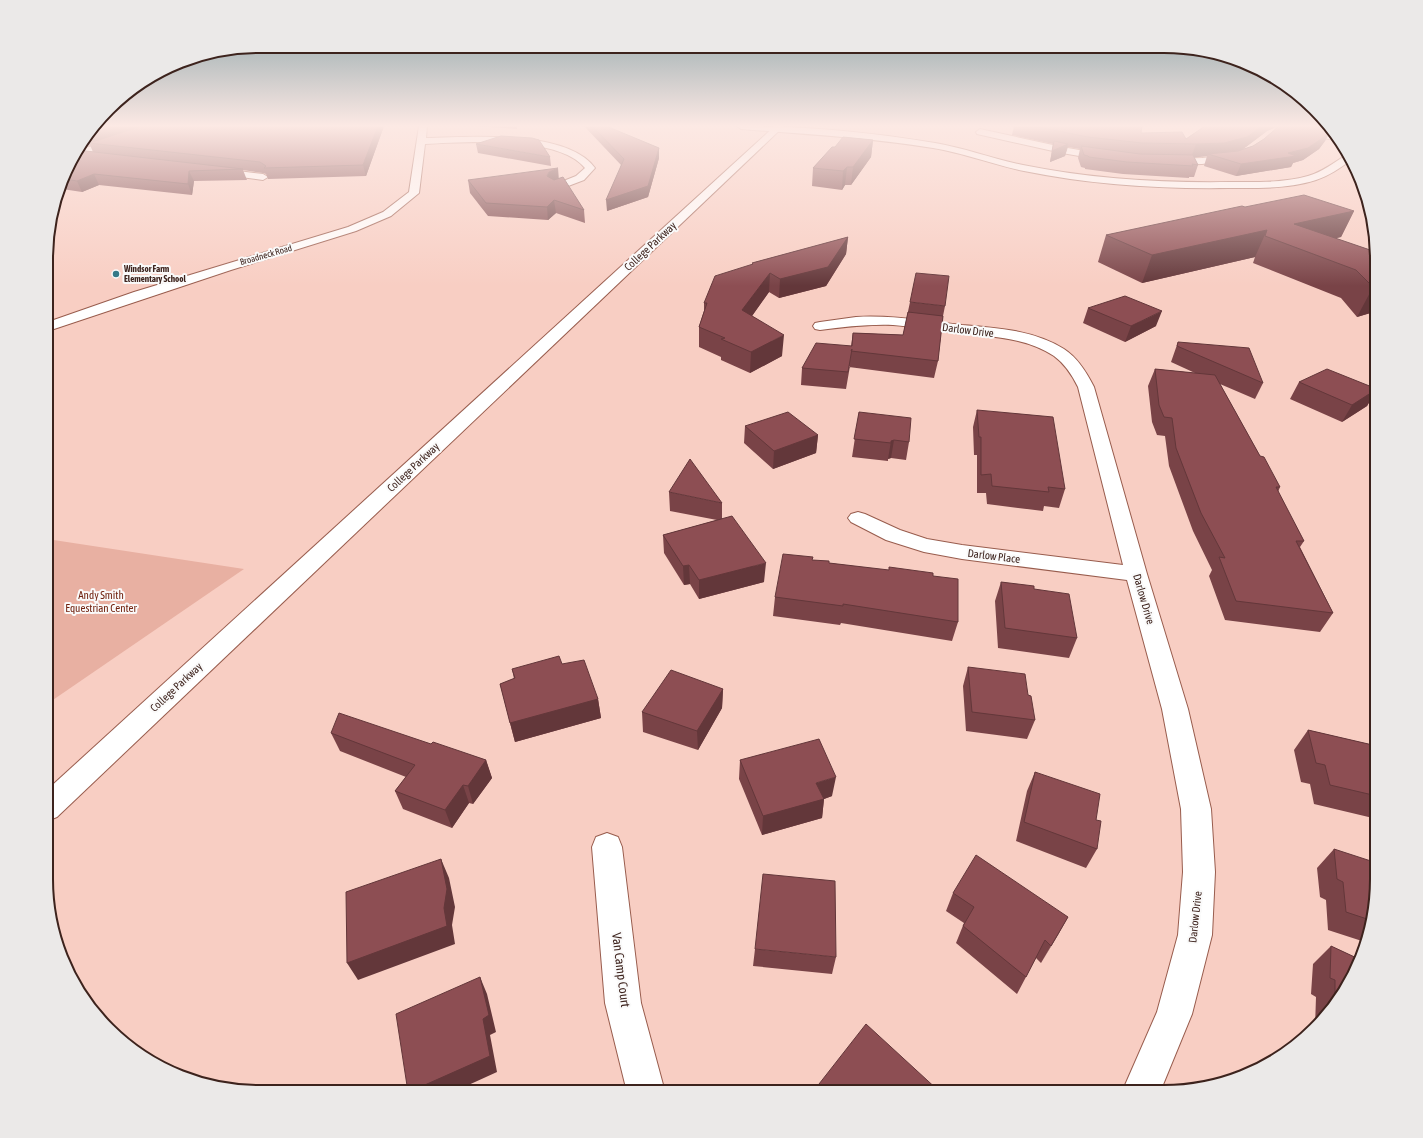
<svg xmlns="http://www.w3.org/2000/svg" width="1423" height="1138" font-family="'Asap Condensed',sans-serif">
	<rect width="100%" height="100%" fill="#f8cec3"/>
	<!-- green -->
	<path fill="#e8b0a2" d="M 47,539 L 244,569 L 47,704 Z"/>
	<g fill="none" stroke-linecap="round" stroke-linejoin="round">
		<defs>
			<path id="street" d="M 156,126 L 170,126 L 73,158 L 76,151 Z
				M 419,126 L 427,126 L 426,138 C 469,137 567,129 595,168 L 584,180 L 555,191 L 550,188 L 551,186 L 576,176 L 585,168 C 558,135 465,142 425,144 L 419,193 L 391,216 L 356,231 L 231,270 L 48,331 L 48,322 L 134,292 L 348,227 L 383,212 L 409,192 Z
				M 737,126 C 803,126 870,132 935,143 C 965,148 993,159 1023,165 C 1091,179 1161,183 1230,182 C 1256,182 1283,183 1308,176 C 1322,172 1334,163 1346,155 L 1351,160 C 1340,168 1329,176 1316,180 C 1288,189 1258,188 1229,188 C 1160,189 1092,185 1024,171 C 994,165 964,153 933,148 C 870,138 805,134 741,129 Z
				M 980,129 L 1062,147 L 1108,155 L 1113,158 L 1108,161 L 1062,153 L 977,134 L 976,132 Z
				M 1298,129 L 1332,135 L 1336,140 L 1295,134 L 1294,132 Z
				M 1236,154 L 1239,155 L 1241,157 L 1239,159 L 1202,164 L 1167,165 L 1162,162 L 1167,159 L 1202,158 Z
				M 214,168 L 263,174 L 268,177 L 263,180 L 210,173 L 209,171 L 210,169 Z
				M 856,317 C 892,315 926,321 962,325 C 997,328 1034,330 1064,349 C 1078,358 1087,373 1094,387 L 1147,574 L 1188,709 L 1211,809 L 1215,872 L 1212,935 L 1192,1014 L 1160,1092 L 1122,1092 L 1157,1012 L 1178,935 L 1183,872 L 1181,809 L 1162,709 L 1127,580 L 962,559 L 924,552 L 886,540 L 851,522 L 848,518 L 851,514 L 858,512 L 865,514 L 900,530 L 927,539 L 962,545 L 1123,565 L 1078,387 C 1072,375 1065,364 1054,356 C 1027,338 994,337 963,333 C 940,331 916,327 893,325 C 869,324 844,327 820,330 L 815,329 L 813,326 L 815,323 L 820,322 Z
				M 607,833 L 618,837 L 622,847 L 641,1003 L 665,1092 L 627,1092 L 605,1003 L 592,847 L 596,837 Z"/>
			<path id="secondary" d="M 775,126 L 784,126 L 57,817 L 47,821 L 47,790 Z"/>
		</defs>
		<!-- street casing -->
		<use href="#street" stroke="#985c4d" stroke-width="2"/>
		<!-- secondary casing -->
		<use href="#secondary" stroke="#985c4d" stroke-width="2"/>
		<!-- street -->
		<use href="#street" fill="#fff" fill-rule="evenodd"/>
		<!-- secondary -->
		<use href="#secondary" fill="#fff" fill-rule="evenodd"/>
	</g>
	<!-- wall -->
	<path fill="#794347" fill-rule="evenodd" d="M 96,126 L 384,126 L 366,176 L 268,179 L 266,174 L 263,173 L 243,170 L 247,180 L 194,181 L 192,195 L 99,185 L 82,192 L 62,189 L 74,153 ZM 90,145 L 93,152 L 78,150 L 80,149 Z
		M 475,126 L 517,126 L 517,129 Z
		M 584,126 L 606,126 L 659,158 L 648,197 L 607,211 L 621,165 Z
		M 1014,126 L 1142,126 L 1141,133 L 1186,139 L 1205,126 L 1278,126 L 1267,131 L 1243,149 L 1253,146 L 1264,139 L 1279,126 L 1325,126 L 1331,133 L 1329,133 L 1325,141 L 1319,149 L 1303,160 L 1293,163 L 1291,167 L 1236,176 L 1204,166 L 1207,156 L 1194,157 L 1198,165 L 1194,177 L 1189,177 L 1189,178 L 1123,174 L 1085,169 L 1085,168 L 1081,167 L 1078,158 L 1080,149 L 1068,147 L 1065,156 L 1050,162 L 1053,144 L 1012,135 Z
		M 873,140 L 871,157 L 851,185 L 845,185 L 842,190 L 812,186 L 813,168 L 835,147 Z
		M 476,144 L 550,157 L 551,166 L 478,153 Z
		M 559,178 L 584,210 L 585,223 L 556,213 L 548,220 L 488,216 L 470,193 L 468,180 Z
		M 1245,207 L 1354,211 L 1341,237 L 1335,238 L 1376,252 L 1377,311 L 1357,317 L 1341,298 L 1253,263 L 1255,257 L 1142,283 L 1098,262 L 1106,235 Z
		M 848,237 L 846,254 L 826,286 L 779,298 L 769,292 L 752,316 L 782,356 L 750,373 L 721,360 L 721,357 L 699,347 L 699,327 L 704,311 L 704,303 L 752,264 L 752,263 Z
		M 910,302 L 945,306 L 943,316 L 938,361 L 934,378 L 849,367 L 850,366 L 846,389 L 801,385 L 802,368 L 851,346 L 853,333 L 903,335 Z
		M 1088,308 L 1156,326 L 1125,342 L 1083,323 Z
		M 1178,342 L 1263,383 L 1255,399 L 1220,384 L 1260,456 L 1280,487 L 1278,492 L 1304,541 L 1300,547 L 1333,613 L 1320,632 L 1225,620 L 1209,576 L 1212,570 L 1193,531 L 1169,466 L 1165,436 L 1157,435 L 1152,422 L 1148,386 L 1155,369 L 1195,373 L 1171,362 Z
		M 1299,382 L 1377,389 L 1367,406 L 1342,422 L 1290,399 Z
		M 977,410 L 1065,489 L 1059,508 L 1044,506 L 1043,511 L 987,504 L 986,493 L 977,493 L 977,455 L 974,455 L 973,427 Z
		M 859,412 L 909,442 L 906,460 L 891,458 L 888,459 L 888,461 L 852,457 Z
		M 745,426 L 818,435 L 816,453 L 773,469 L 744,443 Z
		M 669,492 L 722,503 L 722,519 L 764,582 L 699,599 L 690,584 L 684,585 L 664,553 L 663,535 L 717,520 L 670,511 Z
		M 813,560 L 829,563 L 933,576 L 958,622 L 952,641 L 841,623 L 840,625 L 773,616 L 775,597 Z
		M 1001,582 L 1034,589 L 1077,638 L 1069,658 L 998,648 L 995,601 Z
		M 562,664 L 598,699 L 601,718 L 515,742 L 500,684 L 514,679 L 512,669 Z
		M 968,667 L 1028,695 L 1035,720 L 1027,739 L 966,731 L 963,686 Z
		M 723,689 L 722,708 L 698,750 L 643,732 L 642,712 Z
		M 1308,730 L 1377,746 L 1377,819 L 1314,804 L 1310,784 L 1301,782 L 1294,750 Z
		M 331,733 L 431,744 L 486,760 L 492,778 L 473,804 L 469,803 L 452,828 L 403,809 L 395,791 L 406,777 L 340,751 Z
		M 740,760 L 832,796 L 824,799 L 822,818 L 762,835 L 739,779 Z
		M 1035,772 L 1096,820 L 1097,849 L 1086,868 L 1016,841 L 1027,791 Z
		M 1334,849 L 1377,893 L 1365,942 L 1328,930 L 1326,900 L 1320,897 L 1317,868 Z
		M 953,893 L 1068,917 L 1041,963 L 1036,958 L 1017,994 L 956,943 L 964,923 L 946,911 Z
		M 1331,946 L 1361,960 L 1324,1019 L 1315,1027 L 1316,997 L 1311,994 L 1313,964 Z
		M 755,949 L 836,957 L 832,974 L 753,966 Z
		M 819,1084 L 940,1092 L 817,1092 Z"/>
	<!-- shaded-wall -->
	<path fill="#63373a" d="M 116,126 L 150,126 L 89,143 L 90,145 L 80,149 L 78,151 L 77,150 L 90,134 Z
		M 378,126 L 384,126 L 366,176 L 363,165 Z
		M 1262,126 L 1278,126 L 1267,131 L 1242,150 L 1208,154 L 1207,156 L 1191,158 L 1196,144 Z
		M 1329,131 L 1330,132 L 1325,141 L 1319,149 L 1303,160 L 1293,163 L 1291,167 L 1236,176 L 1241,164 Z
		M 873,140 L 871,157 L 851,185 L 853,167 Z
		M 1068,144 L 1065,156 L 1050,162 L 1052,151 Z
		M 659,148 L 659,158 L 648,197 L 607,211 L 606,200 Z
		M 847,167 L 845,185 L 842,190 L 843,171 Z
		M 558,168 L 559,181 L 549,188 L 547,176 L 549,172 Z
		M 189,171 L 194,181 L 192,195 L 188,184 Z
		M 94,174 L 99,185 L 82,192 L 77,181 Z
		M 554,200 L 556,213 L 548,220 L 547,207 Z
		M 1354,211 L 1341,237 L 1296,248 L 1294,224 Z
		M 1267,230 L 1255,257 L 1142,283 L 1152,255 Z
		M 848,237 L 846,254 L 826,286 L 779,298 L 780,279 Z
		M 770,273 L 769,292 L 742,330 L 742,310 Z
		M 1377,286 L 1377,311 L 1357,317 L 1373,287 Z
		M 1162,311 L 1156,326 L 1125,342 L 1131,326 Z
		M 784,335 L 782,356 L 750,373 L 751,352 Z
		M 1377,389 L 1367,406 L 1342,422 L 1352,405 Z
		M 818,435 L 816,453 L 773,469 L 774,451 Z
		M 894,440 L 891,458 L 888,459 L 891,441 Z
		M 766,563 L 764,582 L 699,599 L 699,580 Z
		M 689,565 L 690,584 L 684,585 L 683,566 Z
		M 723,689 L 722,708 L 698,750 L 697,731 Z
		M 598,699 L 601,718 L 515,742 L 510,723 Z
		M 486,760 L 492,778 L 473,804 L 468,786 Z
		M 836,777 L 832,796 L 824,799 L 822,818 L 762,835 L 763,816 L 816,783 Z
		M 463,785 L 469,803 L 452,828 L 445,810 Z
		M 441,859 L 449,878 L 455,907 L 452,925 L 455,944 L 358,980 L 347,963 L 444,908 Z
		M 1068,917 L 1058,935 L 1041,963 L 1051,946 Z
		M 480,977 L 487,994 L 496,1032 L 490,1035 L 497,1072 L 453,1092 L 409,1092 L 483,1019 Z"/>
	<!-- building -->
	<path fill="#8d4e53" stroke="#63373a" d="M 96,126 L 116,126 L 90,134 Z
		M 142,126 L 378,126 L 363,165 L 264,168 L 266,166 L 260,162 L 89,143 Z
		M 592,126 L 606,126 L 659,148 L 648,186 L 606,200 L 624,159 Z
		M 1033,126 L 1142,126 L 1141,133 L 1182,132 L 1186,139 L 1205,126 L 1262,126 L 1247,137 L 1224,143 L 1196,144 L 1142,143 L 1088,137 Z
		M 1279,126 L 1313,126 L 1328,130 L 1329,131 L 1324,137 L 1308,148 L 1288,153 L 1296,156 L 1241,164 L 1208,154 L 1238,151 L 1253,146 L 1264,139 Z
		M 501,136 L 532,138 L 539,140 L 550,157 L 476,144 Z
		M 843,137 L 873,140 L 853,167 L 847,167 L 843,171 L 813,168 L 832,147 L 835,147 Z
		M 1054,141 L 1068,144 L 1052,151 Z
		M 1081,146 L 1140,154 L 1193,155 L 1198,165 L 1192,164 L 1193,166 L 1127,162 L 1089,157 L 1088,156 L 1084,155 Z
		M 77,150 L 243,169 L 189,171 L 188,184 L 94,174 L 77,181 L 65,179 L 74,153 Z
		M 558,168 L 549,172 L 547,176 L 554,180 L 563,177 L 584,210 L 554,200 L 547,207 L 486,203 L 468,180 Z
		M 1304,195 L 1354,211 L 1294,224 L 1376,252 L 1377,259 L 1377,286 L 1373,287 L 1356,270 L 1265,236 L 1267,230 L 1152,255 L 1106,235 L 1242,206 L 1245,207 Z
		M 848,237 L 828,267 L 780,279 L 770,273 L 742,310 L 784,335 L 751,352 L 721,339 L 725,338 L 699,327 L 707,303 L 704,303 L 715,276 L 753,264 L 752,263 Z
		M 916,273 L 949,276 L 945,306 L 910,302 Z
		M 1125,296 L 1162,311 L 1131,326 L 1088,308 Z
		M 908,312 L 943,316 L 938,361 L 851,351 L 852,349 L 848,372 L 802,368 L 816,343 L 852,346 L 853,333 L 903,335 Z
		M 1178,342 L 1249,348 L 1263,383 L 1177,346 Z
		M 1155,369 L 1215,375 L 1260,456 L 1264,457 L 1280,487 L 1276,487 L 1304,541 L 1296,541 L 1333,613 L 1236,601 L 1219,557 L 1225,558 L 1201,513 L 1176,448 L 1172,418 L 1164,417 L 1159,405 Z
		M 1327,369 L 1377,389 L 1352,405 L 1299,382 Z
		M 977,410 L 1053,417 L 1065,489 L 1048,487 L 1049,492 L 992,486 L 991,474 L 981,475 L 981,437 L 979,437 Z
		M 788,412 L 818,435 L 774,451 L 745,426 Z
		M 859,412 L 911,418 L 909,442 L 894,440 L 891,441 L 891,443 L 854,439 Z
		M 690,459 L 722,503 L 669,492 Z
		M 732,516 L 766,563 L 699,580 L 689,565 L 683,566 L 663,535 Z
		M 783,554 L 813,557 L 812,560 L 829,561 L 829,563 L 889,570 L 889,567 L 933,573 L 933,576 L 958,579 L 958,622 L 843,604 L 843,606 L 775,597 Z
		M 1001,582 L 1034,586 L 1034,589 L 1069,594 L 1077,638 L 1005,628 Z
		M 559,656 L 562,664 L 584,660 L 598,699 L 510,723 L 500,684 L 515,678 L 512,669 Z
		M 968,667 L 1025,674 L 1028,695 L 1031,696 L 1035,720 L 972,712 Z
		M 671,670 L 723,689 L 697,731 L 642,712 Z
		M 339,713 L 431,744 L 433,742 L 486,760 L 468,786 L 463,785 L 445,810 L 395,791 L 415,765 L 331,733 Z
		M 1308,730 L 1377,746 L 1377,796 L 1330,785 L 1325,765 L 1316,763 Z
		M 819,739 L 836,777 L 816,783 L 824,799 L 763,816 L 740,760 Z
		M 1035,772 L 1100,794 L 1096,820 L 1101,821 L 1097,849 L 1024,822 Z
		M 1334,849 L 1377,863 L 1377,893 L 1370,920 L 1346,912 L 1343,882 L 1337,879 Z
		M 976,855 L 1068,917 L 1051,946 L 1045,940 L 1026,977 L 963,926 L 974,907 L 953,893 Z
		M 441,859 L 447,889 L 444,908 L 447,926 L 347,963 L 346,892 Z
		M 763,874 L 835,881 L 836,957 L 755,949 Z
		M 1331,946 L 1361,960 L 1335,1002 L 1335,980 L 1330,978 Z
		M 480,977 L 489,1015 L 483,1019 L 490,1056 L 409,1092 L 408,1092 L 396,1014 Z
		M 866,1024 L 940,1092 L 826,1092 L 819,1084 Z"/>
	<!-- sky -->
	<linearGradient id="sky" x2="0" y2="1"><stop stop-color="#849ea4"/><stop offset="0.44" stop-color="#fce9e4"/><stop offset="1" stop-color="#fce9e4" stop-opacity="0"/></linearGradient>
	<rect width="1423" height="286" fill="url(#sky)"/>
	<!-- markers -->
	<circle fill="#347988" stroke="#fafafa" stroke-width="1.5" cx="116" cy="274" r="4"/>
	<g text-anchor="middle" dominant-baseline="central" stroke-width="4" stroke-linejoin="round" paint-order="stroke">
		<!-- far-street labels -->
		<g font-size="9" fill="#3d231d" stroke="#fafafa">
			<text transform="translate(266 255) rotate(-16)">Broadneck Road</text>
		</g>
		<!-- far-poi labels -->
		<g font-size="9" font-weight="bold" fill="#3d231d" stroke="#fafafa" text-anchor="start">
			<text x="124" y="269">Windsor Farm<tspan x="124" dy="10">Elementary School</tspan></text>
		</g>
		<!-- street labels -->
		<g font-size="11" fill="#3d231d" stroke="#fafafa">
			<text transform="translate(650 246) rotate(-43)">College Parkway</text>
			<text transform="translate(968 330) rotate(7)">Darlow Drive</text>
			<text transform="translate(413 467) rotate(-43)">College Parkway</text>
			<text transform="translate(994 556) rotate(7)">Darlow Place</text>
			<text transform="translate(1144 599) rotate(74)">Darlow Drive</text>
			<text transform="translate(176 687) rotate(-43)">College Parkway</text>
			<text transform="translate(1195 917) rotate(-84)">Darlow Drive</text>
		</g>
		<!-- park labels -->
		<g font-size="11" fill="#71220f" stroke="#fafafa">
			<text x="101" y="595">Andy Smith<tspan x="101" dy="13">Equestrian Center</tspan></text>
		</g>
		<!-- near-street labels -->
		<g font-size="13" fill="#3d231d" stroke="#fafafa">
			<text transform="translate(621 970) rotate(83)">Van Camp Court</text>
		</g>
	</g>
	<!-- crop -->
	<path d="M0 0H1423V1138H0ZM259 53H1164A206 206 0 0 1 1370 259V879A206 206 0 0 1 1164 1085H259A206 206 0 0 1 53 879V259A206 206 0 0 1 259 53Z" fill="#ebe9e8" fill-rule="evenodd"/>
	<path fill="none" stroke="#3d231d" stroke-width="2" d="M259 53H1164A206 206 0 0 1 1370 259V879A206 206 0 0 1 1164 1085H259A206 206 0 0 1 53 879V259A206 206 0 0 1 259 53Z"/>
</svg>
